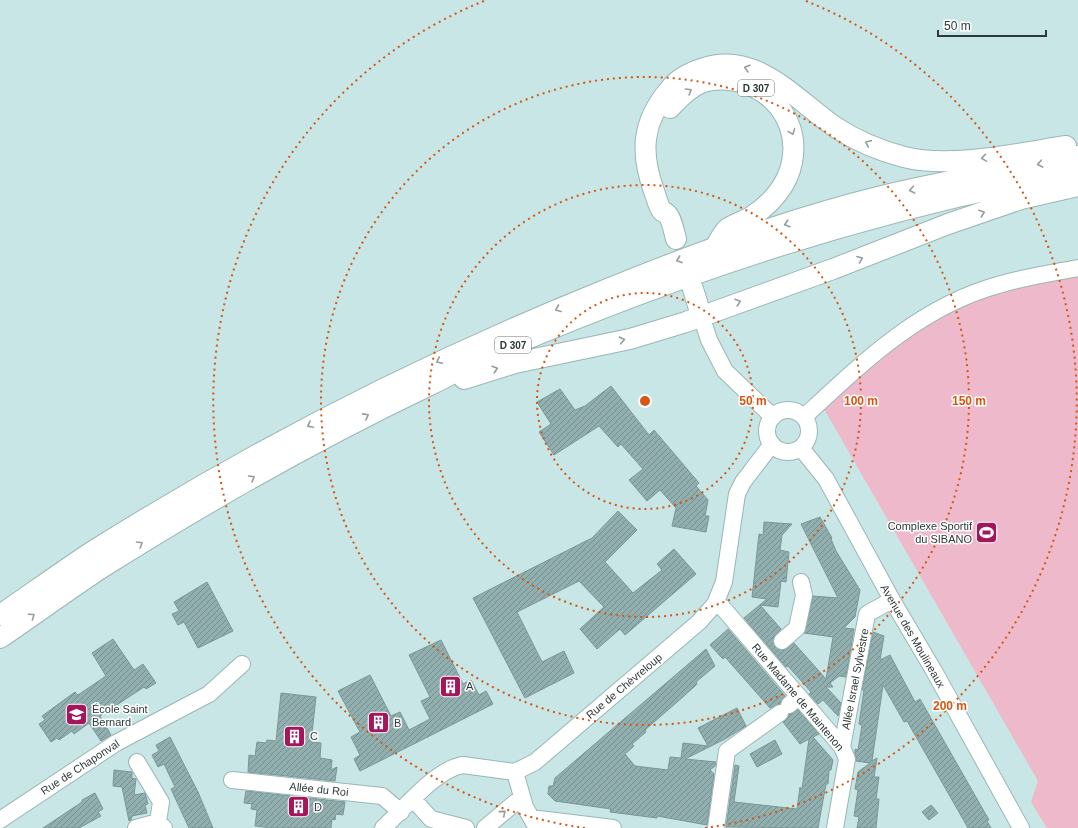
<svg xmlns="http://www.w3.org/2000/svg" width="1078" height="828" font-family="Helvetica,sans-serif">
	<defs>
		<pattern id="building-hatch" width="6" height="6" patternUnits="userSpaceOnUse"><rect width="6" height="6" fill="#92afaf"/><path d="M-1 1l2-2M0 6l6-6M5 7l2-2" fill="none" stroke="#778f8f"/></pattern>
	</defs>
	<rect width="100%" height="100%" fill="#c8e6e5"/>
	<!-- park -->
	<path fill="#eeb9ca" d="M 1078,276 L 1078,828 L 1047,828 L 1031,802 L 1038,781 L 824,409 L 896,343 L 954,308 L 1011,287 Z"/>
	<!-- building -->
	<path fill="url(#building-hatch)" stroke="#7a9796" d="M 611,386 L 649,435 L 654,430 L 699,483 L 696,486 L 708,500 L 705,516 L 709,516 L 706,532 L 672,526 L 676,508 L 660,490 L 647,501 L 629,480 L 643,469 L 621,444 L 618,447 L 599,426 L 554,455 L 539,432 L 551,424 L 537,402 L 560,389 L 575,410 L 585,406 Z
		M 618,511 L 637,530 L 605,562 L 633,593 L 662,570 L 657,564 L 674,549 L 696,574 L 625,635 L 620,629 L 597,649 L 580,629 L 604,607 L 579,581 L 517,612 L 542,662 L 564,651 L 574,673 L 525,698 L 473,598 L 592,538 Z
		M 820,517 L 832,538 L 831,539 L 836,551 L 860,590 L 855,617 L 844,628 L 854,629 L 846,677 L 839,676 L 830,683 L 833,687 L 826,687 L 841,703 L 838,716 L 823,700 L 818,704 L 809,694 L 811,692 L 788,666 L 786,667 L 744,618 L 767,599 L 752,597 L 759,534 L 763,535 L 764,522 L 792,524 L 782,535 L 780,550 L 789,552 L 786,582 L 781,581 L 778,607 L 760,605 L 781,629 L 773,638 L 775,647 L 784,650 L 794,643 L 826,679 L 833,637 L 804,633 L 813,596 L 838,598 L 801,524 Z
		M 207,582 L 233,631 L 198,648 L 184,622 L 178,625 L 172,614 L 179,611 L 174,602 Z
		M 728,629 L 785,696 L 780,704 L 770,708 L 725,657 L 723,659 L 710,645 Z
		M 873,632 L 884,636 L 880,660 L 890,655 L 915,702 L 920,699 L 989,820 L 987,821 L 991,828 L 968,828 L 907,721 L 904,722 L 883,685 L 872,761 L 877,758 L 874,777 L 879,777 L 876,799 L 879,799 L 876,828 L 857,828 L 859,817 L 854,816 L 858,790 L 855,789 L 858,772 L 870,763 L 856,761 L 855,753 L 855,749 L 858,750 L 862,725 L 859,724 L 864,690 L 862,690 Z
		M 113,639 L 134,670 L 143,664 L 156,683 L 146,689 L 144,687 L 100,716 L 111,735 L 101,741 L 89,723 L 74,734 L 72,731 L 59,740 L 57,738 L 51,742 L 39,724 L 45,720 L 42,716 L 75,692 L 78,695 L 106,676 L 92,653 Z
		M 441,640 L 463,684 L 471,680 L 479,695 L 486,691 L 493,704 L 360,771 L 354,759 L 360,755 L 351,737 L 360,732 L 338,691 L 370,675 L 391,716 L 400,712 L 409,730 L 430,719 L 421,701 L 430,697 L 409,655 Z
		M 706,649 L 715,666 L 696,682 L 697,684 L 684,696 L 645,730 L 646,732 L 632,744 L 634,746 L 625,754 L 635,766 L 668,770 L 670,757 L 681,758 L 683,743 L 708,746 L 698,728 L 737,708 L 746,726 L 725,739 L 685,759 L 716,762 L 715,766 L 710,770 L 714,774 L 707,825 L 657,816 L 657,818 L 610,812 L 611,809 L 555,801 L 548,794 L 549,786 L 553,786 L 555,778 Z
		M 281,693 L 316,697 L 311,742 L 321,743 L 320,758 L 332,760 L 331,770 L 337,767 L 335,781 L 248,772 L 249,755 L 255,756 L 257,742 L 266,743 L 267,740 L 276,741 Z
		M 798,710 L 819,734 L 813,737 L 833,760 L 831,770 L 829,770 L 828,784 L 826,784 L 818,828 L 726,827 L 735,765 L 739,766 L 734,802 L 797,809 L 800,787 L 802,789 L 809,739 L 800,744 L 783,722 L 789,714 Z
		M 170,737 L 198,792 L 213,828 L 189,828 L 171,789 L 175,787 L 164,764 L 158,767 L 152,755 L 159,751 L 156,745 Z
		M 775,740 L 782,754 L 757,767 L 750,754 Z
		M 114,770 L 132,772 L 132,778 L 136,779 L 134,795 L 145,793 L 148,804 L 145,805 L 147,813 L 132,816 L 131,820 L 129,821 L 122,787 L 113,786 Z
		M 246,791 L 345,802 L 343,815 L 336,814 L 335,820 L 332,819 L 331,828 L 272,828 L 255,826 L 257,810 L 251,809 L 252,804 L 244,803 Z
		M 95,793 L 103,809 L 98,812 L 101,816 L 79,828 L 43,828 L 82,802 L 82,800 Z
		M 931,805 L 938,813 L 929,820 L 922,812 Z"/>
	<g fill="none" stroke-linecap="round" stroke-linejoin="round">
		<defs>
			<path id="minor" d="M 701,315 L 709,340 L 725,371 L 773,417
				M767 431a21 21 0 1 1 42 0a21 21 0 1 1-42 0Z
				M 804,417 C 862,363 919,307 998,285 C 1024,277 1051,273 1078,268
				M 801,448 L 826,479 L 892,600 L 934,671 L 1021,828
				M 715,604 L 723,608 L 842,747 L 847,759 L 835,828
				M 782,641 L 797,628 L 804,595 L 801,582
				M 789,705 L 799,696
				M 842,747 L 867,614 L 892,600
				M 137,762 L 161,802 L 158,822
				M 515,772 L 525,807 L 537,828
				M 232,780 L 382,796 L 401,812
				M 413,799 L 431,819 L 466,828
				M 0,820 L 116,743 L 209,694 L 242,664
				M 533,820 L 539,819 L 613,828
				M 136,828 L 158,822 L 164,828
				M 383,828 C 404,809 436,769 463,765 L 515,772 L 535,762 L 699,622 L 715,604 L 724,582 L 737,494 L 743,482 L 772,444
				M 485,828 L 522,797
				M 716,828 L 727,751 L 780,713"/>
			<path id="major" d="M 670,108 C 680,97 693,84 707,81 C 756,71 802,112 792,162 C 788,185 770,205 751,217 C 744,221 734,224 727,229 C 722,233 719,242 715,247
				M 676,239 C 674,232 672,219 667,214 C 665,212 663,212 662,211 C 658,206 656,196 654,191 C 640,152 642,122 669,90 C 677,79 691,72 704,68 C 757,51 796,100 835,127 C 855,140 881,151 904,157 C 951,169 1019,153 1066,146
				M 693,289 L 701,315
				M 464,379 L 515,363 L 630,339 L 686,322 L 833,269 L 948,224 L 1021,199 L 1078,186
				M 0,615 C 31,594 61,572 93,551 C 251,452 416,367 588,297 C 685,257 784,220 886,195 C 949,180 1014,169 1078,156
				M 0,638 C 34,615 68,590 103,567 C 208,501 317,439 430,385 C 457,372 483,357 510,346 C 693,268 882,207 1078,172"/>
		</defs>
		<!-- minor casing -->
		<use href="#minor" stroke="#99b6b5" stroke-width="18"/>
		<!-- major casing -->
		<use href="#major" stroke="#99b6b5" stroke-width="22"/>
		<!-- minor -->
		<use href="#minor" stroke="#fff" stroke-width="16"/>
		<!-- major -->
		<use href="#major" stroke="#fff" stroke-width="20"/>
	</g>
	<!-- one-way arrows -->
	<defs><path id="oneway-chevron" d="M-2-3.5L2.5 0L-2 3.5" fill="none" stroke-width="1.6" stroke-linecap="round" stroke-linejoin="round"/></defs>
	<g stroke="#969c9c">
		<use href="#oneway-chevron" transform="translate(747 68) rotate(-164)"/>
		<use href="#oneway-chevron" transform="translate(689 91) rotate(-31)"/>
		<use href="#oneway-chevron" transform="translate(792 132) rotate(69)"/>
		<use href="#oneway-chevron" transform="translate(868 143) rotate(-155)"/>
		<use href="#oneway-chevron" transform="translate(984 158) rotate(171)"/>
		<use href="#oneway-chevron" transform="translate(1040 164) rotate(169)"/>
		<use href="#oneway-chevron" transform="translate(912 190) rotate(169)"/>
		<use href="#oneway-chevron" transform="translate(982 213) rotate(-19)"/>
		<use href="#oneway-chevron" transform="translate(787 224) rotate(163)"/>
		<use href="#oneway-chevron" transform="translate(860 259) rotate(-21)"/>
		<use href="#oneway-chevron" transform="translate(679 260) rotate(160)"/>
		<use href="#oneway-chevron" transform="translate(738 302) rotate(-19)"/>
		<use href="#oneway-chevron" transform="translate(558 309) rotate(158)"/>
		<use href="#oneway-chevron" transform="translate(622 340) rotate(-12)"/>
		<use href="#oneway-chevron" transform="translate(439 361) rotate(155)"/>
		<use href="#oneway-chevron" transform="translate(495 369) rotate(-17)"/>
		<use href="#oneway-chevron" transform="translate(366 416) rotate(-28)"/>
		<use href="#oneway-chevron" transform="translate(310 425) rotate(153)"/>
		<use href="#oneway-chevron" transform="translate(252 478) rotate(-30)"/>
		<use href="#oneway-chevron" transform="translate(140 544) rotate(-31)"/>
		<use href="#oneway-chevron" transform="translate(32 616) rotate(-35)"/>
		<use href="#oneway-chevron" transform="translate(503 813) rotate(-40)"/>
	</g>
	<!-- distance rings -->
	<g fill="none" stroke="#d55610" stroke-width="2" stroke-dasharray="2 4">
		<circle cx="645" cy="401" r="108"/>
		<circle cx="645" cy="401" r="216"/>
		<circle cx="645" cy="401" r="324"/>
		<path d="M585 828A431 431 0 0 1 484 1M806 1A431 431 0 0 1 705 828"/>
	</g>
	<!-- icons -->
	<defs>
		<symbol id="stadium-square" viewBox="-11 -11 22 22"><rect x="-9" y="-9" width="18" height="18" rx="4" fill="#a3165c" stroke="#fff"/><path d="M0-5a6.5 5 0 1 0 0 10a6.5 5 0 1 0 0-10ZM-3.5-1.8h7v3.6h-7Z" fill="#fff"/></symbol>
		<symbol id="building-square" viewBox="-11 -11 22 22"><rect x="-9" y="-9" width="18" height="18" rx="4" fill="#a3165c" stroke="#fff"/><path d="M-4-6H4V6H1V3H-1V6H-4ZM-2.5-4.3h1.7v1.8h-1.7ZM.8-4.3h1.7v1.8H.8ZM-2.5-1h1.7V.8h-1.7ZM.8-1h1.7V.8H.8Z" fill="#fff"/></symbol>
		<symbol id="school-square" viewBox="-11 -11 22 22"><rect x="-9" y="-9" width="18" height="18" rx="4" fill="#a3165c" stroke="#fff"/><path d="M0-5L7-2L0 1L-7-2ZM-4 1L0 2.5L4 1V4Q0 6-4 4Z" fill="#fff"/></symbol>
	</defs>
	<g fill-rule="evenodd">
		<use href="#stadium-square" x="974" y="520" width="25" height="25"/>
		<use href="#building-square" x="438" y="674" width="25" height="25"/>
		<use href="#school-square" x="64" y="702" width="25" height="25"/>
		<use href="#building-square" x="366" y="710" width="25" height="25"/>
		<use href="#building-square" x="282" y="724" width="25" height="25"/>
		<use href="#building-square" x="286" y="794" width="25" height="25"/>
	</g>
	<g text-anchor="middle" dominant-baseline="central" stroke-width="3" stroke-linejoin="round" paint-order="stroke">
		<!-- shield labels -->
		<g fill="#fff" stroke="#6b7474" stroke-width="1">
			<rect x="738" y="80" width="36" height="16" rx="3"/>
			<rect x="495" y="337" width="36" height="16" rx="3"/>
		</g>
		<g font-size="10" font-weight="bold" fill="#2c3938">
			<text x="756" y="88">D 307</text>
			<text x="513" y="345">D 307</text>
		</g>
		<!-- poi labels -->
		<g font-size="11" fill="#2c3938" stroke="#fff" text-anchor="start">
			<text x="972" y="526" text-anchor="end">Complexe Sportif<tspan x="972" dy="13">du SIBANO</tspan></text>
			<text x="466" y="686">A</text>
			<text x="92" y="709">École Saint<tspan x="92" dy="13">Bernard</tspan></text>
			<text x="394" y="723">B</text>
			<text x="310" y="736">C</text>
			<text x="314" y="807">D</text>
		</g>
		<!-- street labels -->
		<g font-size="11" fill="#2c3938" stroke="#fff">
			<text transform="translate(913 636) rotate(60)">Avenue des Moulineaux</text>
			<text transform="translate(855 679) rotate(-79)">Allée Israel Sylvestre</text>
			<text transform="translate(624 686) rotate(-40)">Rue de Chèvreloup</text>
			<text transform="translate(798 697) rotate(50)">Rue Madame de Maintenon</text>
			<text transform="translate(80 767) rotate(-33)">Rue de Chaponval</text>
			<text transform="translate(319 789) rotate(6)">Allée du Roi</text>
		</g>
	</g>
	<circle cx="645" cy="401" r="6" fill="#d55610" stroke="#fff" stroke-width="2"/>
	<g font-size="12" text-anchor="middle" font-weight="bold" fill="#d55610" stroke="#fff" stroke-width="3" stroke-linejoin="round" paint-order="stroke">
		<text x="753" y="405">50 m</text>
		<text x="861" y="405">100 m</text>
		<text x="969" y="405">150 m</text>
		<text x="950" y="710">200 m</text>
	</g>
	<!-- scale -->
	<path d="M938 30v6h108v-6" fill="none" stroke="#2c3938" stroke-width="2"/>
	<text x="944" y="30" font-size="12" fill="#2c3938" stroke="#ffffff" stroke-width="3" paint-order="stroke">50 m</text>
</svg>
